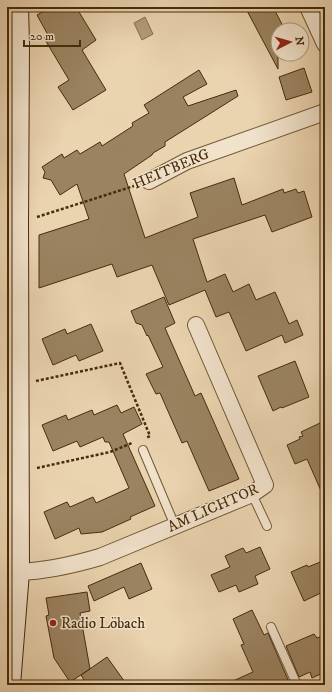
<svg xmlns="http://www.w3.org/2000/svg" width="332" height="692" font-family="'IM FELL DW Pica',serif">
	<rect width="100%" height="100%" fill="#ead3af"/>
	<filter id="stains"><feTurbulence type="fractalNoise" baseFrequency=".005" numOctaves="4"/><feColorMatrix values="0 0 0 0 .2 0 0 0 0 .09 0 0 0 0 .02 0 0 0 .5 -.17"/></filter>
	<radialGradient id="worn" r=".72"><stop offset=".6" stop-color="#630" stop-opacity="0"/><stop offset="1" stop-color="#630" stop-opacity=".3"/></radialGradient>
	<!-- water -->
	<path fill="#b29a78" stroke="#876e4d" d="M 145,17 L 153,34 L 142,40 L 134,23 Z"/>
	<!-- building -->
	<path fill="#9b8361" stroke="#462c0c" d="M 51,7 L 76,7 L 96,40 L 82,50 L 106,90 L 73,110 L 58,87 L 69,80 L 44,38 L 48,35 L 37,15 Z
		M 245,7 L 273,7 L 285,30 L 278,30 L 278,69 Z
		M 304,68 L 312,92 L 286,100 L 279,77 Z
		M 199,70 L 207,84 L 183,97 L 188,106 L 236,90 L 238,96 L 165,142 L 165,146 L 153,153 L 152,155 L 124,174 L 145,238 L 198,217 L 190,193 L 234,178 L 242,205 L 283,189 L 284,193 L 296,189 L 298,193 L 304,191 L 312,217 L 272,232 L 265,215 L 193,239 L 207,282 L 225,274 L 233,292 L 249,284 L 256,300 L 275,292 L 289,324 L 297,320 L 303,335 L 285,343 L 282,335 L 246,351 L 229,312 L 216,317 L 205,290 L 169,305 L 152,265 L 117,277 L 112,264 L 39,288 L 39,235 L 89,219 L 77,184 L 60,195 L 51,180 L 43,178 L 45,172 L 42,167 L 62,154 L 64,158 L 77,150 L 80,154 L 100,142 L 102,146 L 133,126 L 132,123 L 149,113 L 144,105 Z
		M 164,297 L 175,323 L 165,328 L 195,396 L 201,393 L 239,479 L 209,491 L 187,441 L 182,443 L 160,393 L 156,394 L 146,374 L 163,367 L 148,335 L 147,336 L 142,325 L 136,323 L 131,311 Z
		M 91,324 L 103,351 L 79,361 L 76,355 L 53,365 L 42,339 L 65,329 L 67,334 Z
		M 295,361 L 309,397 L 282,408 L 281,407 L 273,411 L 258,376 Z
		M 117,405 L 121,413 L 134,407 L 142,424 L 123,434 L 155,506 L 130,517 L 131,519 L 102,532 L 81,534 L 79,528 L 55,539 L 44,512 L 67,502 L 70,507 L 93,497 L 96,503 L 129,488 L 109,442 L 105,442 L 103,437 L 80,447 L 77,441 L 53,451 L 42,425 L 66,415 L 68,420 L 92,410 L 94,415 Z
		M 320,423 L 325,435 L 325,500 L 307,459 L 295,464 L 287,445 L 300,439 L 299,437 L 303,436 L 301,432 Z
		M 260,547 L 270,569 L 255,576 L 258,584 L 239,592 L 236,585 L 219,592 L 211,575 L 230,567 L 225,556 L 243,548 L 246,553 Z
		M 325,560 L 325,591 L 304,601 L 291,572 L 307,565 L 308,567 Z
		M 141,563 L 152,589 L 129,599 L 124,587 L 94,601 L 88,586 Z
		M 87,592 L 90,611 L 80,613 L 90,669 L 70,682 L 54,658 L 46,616 L 49,615 L 46,598 Z
		M 252,610 L 264,635 L 268,633 L 289,682 L 282,685 L 224,685 L 253,672 L 241,645 L 244,644 L 233,619 Z
		M 314,634 L 317,638 L 325,635 L 325,672 L 312,678 L 310,672 L 299,677 L 286,646 Z
		M 107,657 L 127,685 L 87,685 L 81,675 Z"/>
	<g fill="none" stroke-linecap="round" stroke-linejoin="round">
		<defs>
			<path id="lane" d="M 143,450 L 175,526
				M 252,494 L 267,526
				M 271,627 L 297,685"/>
			<path id="street" d="M 308,7 L 325,44
				M 149,181 L 187,161 L 325,112
				M 18,572 C 47,571 73,565 100,557 L 252,494 L 265,485 L 196,325"/>
			<path id="secondary" d="M 9,685 L 18,572 L 17,224 L 18,44 L 17,7"/>
		</defs>
		<!-- lane casing -->
		<use href="#lane" stroke="#6f5635" stroke-width="10"/>
		<!-- street casing -->
		<use href="#street" stroke="#6f5635" stroke-width="18"/>
		<!-- secondary casing -->
		<use href="#secondary" stroke="#462c0c" stroke-width="24"/>
		<!-- path -->
		<path stroke="#462c0c" stroke-width="2.5" stroke-dasharray="3 2" stroke-linecap="butt" d="M 37,217 L 134,186
			M 36,381 L 120,363 L 150,436 L 146,438
			M 37,468 L 110,452 L 132,443"/>
		<!-- lane -->
		<use href="#lane" stroke="#f1e2cb" stroke-width="8"/>
		<!-- street -->
		<use href="#street" stroke="#f1e2cb" stroke-width="16"/>
		<!-- secondary -->
		<use href="#secondary" stroke="#f1e2cb" stroke-width="22"/>
	</g>
	<!-- markers -->
	<circle fill="#8f2418" stroke="#f1e2cb" stroke-width="1.5" cx="53" cy="623" r="4"/>
	<g text-anchor="middle" dominant-baseline="central" stroke-width="3" stroke-linejoin="round" paint-order="stroke">
		<!-- street labels -->
		<g font-size="15" fill="#462c0c" stroke="#f1e2cb">
			<text transform="translate(171 169) rotate(-23)">HEITBERG</text>
			<text transform="translate(213 508) rotate(-24)">AM LICHTOR</text>
		</g>
		<!-- poi labels -->
		<g font-size="15" fill="#462c0c" stroke="#f1e2cb" text-anchor="start">
			<text x="61" y="623">Radio Löbach</text>
		</g>
	</g>
	<!-- margin -->
	<rect width="332" height="692" fill="none" stroke="#ead3af" stroke-width="24"/>
	<rect x="8" y="8" width="316" height="676" fill="none" stroke="#462c0c" stroke-width="2"/>
	<rect x="12" y="12" width="308" height="668" fill="none" stroke="#462c0c"/>
	<!-- north arrow -->
	<g transform="translate(290 42) rotate(84)"><circle r="19" fill="#f1e2cb" stroke="#ad997f"/>
	<path d="M0-3L7 15L0 10L-7 15Z" fill="#8f2418"/>
	<text y="-6" font-size="11" font-weight="bold" text-anchor="middle" fill="#462c0c">N</text>
	</g>
	<!-- scale -->
	<path d="M24 40v6h56v-6" fill="none" stroke="#462c0c" stroke-width="2"/>
	<text x="30" y="40" font-size="12" fill="#462c0c" stroke="#f1e2cb" stroke-width="3" paint-order="stroke">20 m</text>
	<rect width="100%" height="100%" filter="url(#stains)"/>
	<rect width="100%" height="100%" fill="url(#worn)"/>
</svg>
